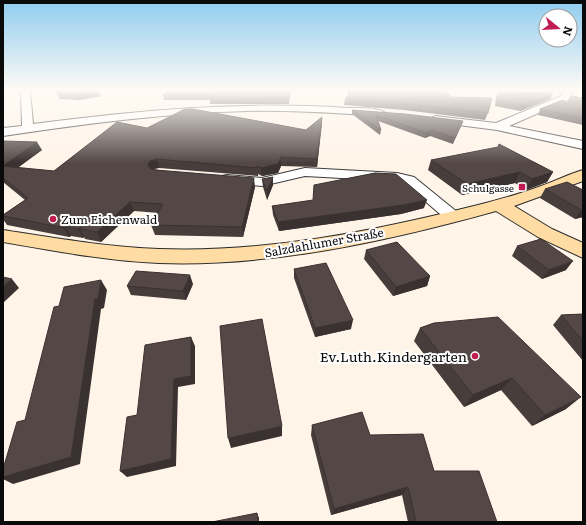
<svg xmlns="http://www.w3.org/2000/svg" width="586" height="525" font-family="Literata,serif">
	<rect width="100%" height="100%" fill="#fff4e8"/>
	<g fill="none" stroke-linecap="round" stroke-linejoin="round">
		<defs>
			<path id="minor" d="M 21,90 L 30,90 L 33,124 C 138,110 242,101 347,108 C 355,108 381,107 385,113 L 380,116 C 336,113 291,110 247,111 C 165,113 84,124 3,136 L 3,128 L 22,126 Z
				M 567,90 L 572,93 L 568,100 L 509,126 L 583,141 L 583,149 L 497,130 L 435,122 L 430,119 L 435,116 L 496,123 L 561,96 L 564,91 Z
				M 305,168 L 397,173 L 414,177 L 462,216 L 459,220 L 453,221 L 447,220 L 404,183 L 397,181 L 305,176 L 262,186 L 227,183 L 222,182 L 220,179 L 222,176 L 227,175 L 262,178 Z"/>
			<path id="secondary" d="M 583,170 L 583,181 L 514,206 L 552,229 L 583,243 L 583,258 L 538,237 L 496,211 C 388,241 271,267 159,263 C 107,261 55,251 3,242 L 3,230 C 55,238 106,247 159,249 C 266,253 374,231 478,205 C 498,200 520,194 541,186 C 555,181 569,174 583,170 Z"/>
		</defs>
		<!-- minor casing -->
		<use href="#minor" stroke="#3d3d3d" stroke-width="2"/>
		<!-- secondary casing -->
		<use href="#secondary" stroke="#2c2c2c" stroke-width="2"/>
		<!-- minor -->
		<use href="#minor" fill="#fff" fill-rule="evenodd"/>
		<!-- secondary -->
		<use href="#secondary" fill="#ffdca3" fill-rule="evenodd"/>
	</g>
	<!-- wall -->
	<path fill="#473e3c" d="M 56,90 L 101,96 L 79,100 L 60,99 Z
		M 291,90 L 289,104 L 210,104 L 210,100 L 164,100 L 163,95 Z
		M 347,90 L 444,90 L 451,97 L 488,113 L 485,120 L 404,110 L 344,105 L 345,99 L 348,96 Z
		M 498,92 L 553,93 L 550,99 L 520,111 L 495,106 L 496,97 Z
		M 571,96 L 583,98 L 583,125 L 538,115 L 540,109 L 568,103 Z
		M 352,110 L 463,121 L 453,144 L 430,136 L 425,138 L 378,121 L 381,130 L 380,135 L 352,114 Z
		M 322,117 L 317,167 L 281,166 L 278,173 L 262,176 L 258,174 L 258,176 L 159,168 L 153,169 L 255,187 L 243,237 L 155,235 L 151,225 L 159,213 L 134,211 L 101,242 L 85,239 L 84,237 L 83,238 L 71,236 L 69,237 L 7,225 L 3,219 L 3,215 L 25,200 L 3,182 L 3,141 L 42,150 L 17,168 L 54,171 L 147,128 L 306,130 Z
		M 431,160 L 553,172 L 547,182 L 526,190 L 515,183 L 462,195 L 428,170 Z
		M 262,179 L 273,185 L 267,200 L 263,187 Z
		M 545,189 L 583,190 L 583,217 L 575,219 L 540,198 Z
		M 272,206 L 424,208 L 401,214 L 279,231 L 273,215 Z
		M 517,246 L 566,270 L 542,279 L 512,256 Z
		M 366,250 L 430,276 L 427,286 L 393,296 L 364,259 Z
		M 294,269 L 351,329 L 315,337 L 294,278 Z
		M 193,284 L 186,300 L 131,295 L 127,286 Z
		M 583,314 L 583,361 L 553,325 L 561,315 Z
		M 434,323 L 566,409 L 532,426 L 501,390 L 464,407 L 414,341 L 420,328 Z
		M 312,425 L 370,435 L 434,471 L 497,522 L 408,522 L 402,495 L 331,515 L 311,435 Z"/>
	<!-- shaded-wall -->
	<path fill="#3a3231" d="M 99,92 L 101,96 L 79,100 L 78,95 Z
		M 553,93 L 550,99 L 520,111 L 523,105 Z
		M 322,117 L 322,124 L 317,167 L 317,159 Z
		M 431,130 L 430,136 L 425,138 L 427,133 Z
		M 37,142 L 42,150 L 8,175 L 3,166 Z
		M 281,157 L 281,166 L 278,173 L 262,176 L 261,168 Z
		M 157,159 L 159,168 L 153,169 L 151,174 L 148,165 L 150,161 Z
		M 520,172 L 515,183 L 462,195 L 467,184 Z
		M 553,172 L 547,182 L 526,190 L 532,179 Z
		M 273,177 L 273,185 L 267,200 L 267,191 Z
		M 254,178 L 255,187 L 243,237 L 242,227 Z
		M 427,200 L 424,208 L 401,214 L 279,231 L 278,222 Z
		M 130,202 L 134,211 L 101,242 L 97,232 Z
		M 581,210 L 583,210 L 583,217 L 575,219 Z
		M 66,227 L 71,236 L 69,237 L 64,228 Z
		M 81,227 L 80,229 L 84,237 L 83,238 L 78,229 Z
		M 573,261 L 566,270 L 542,279 L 549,270 Z
		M 190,275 L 193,284 L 186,300 L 183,291 Z
		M 430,276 L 427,286 L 393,296 L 396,287 Z
		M 12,279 L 19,288 L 3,303 L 3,286 Z
		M 101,280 L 107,290 L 104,308 L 101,309 L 80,464 L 13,484 L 3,479 L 3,477 Z
		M 353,320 L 351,329 L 315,337 L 315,328 Z
		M 191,337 L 195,346 L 195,384 L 178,387 L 176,466 L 127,477 L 120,471 L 174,379 Z
		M 512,378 L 501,390 L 464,407 L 473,395 Z
		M 581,397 L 566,409 L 532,426 L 545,415 Z
		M 282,426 L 282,436 L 231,448 L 228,438 Z
		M 408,487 L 402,495 L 331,515 L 334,509 Z
		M 257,513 L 259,518 L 259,522 L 258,522 Z"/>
	<!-- building -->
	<path fill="#534846" stroke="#3a3231" d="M 56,90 L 98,90 L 99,92 L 78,95 L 58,95 Z
		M 168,90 L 290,90 L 289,99 L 210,100 L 218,96 L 163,95 Z
		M 348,90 L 444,90 L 451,97 L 492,98 L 488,113 L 406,103 L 345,99 L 349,95 Z
		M 498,92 L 553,93 L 523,105 L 498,100 Z
		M 571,96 L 583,98 L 583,118 L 540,109 L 563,100 L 568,103 Z
		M 185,109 L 193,109 L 306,130 L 322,117 L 317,159 L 281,157 L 278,164 L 261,168 L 257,166 L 257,168 L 157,159 L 150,161 L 148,165 L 151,169 L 156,170 L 254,178 L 242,227 L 151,225 L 163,204 L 130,202 L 97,232 L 80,229 L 81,227 L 78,229 L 66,227 L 64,228 L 3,216 L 3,215 L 28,198 L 3,178 L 3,166 L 54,171 L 117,122 L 147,128 Z
		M 352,110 L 405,114 L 463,121 L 455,138 L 431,130 L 427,133 L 376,115 L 381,130 Z
		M 3,141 L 37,142 L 3,166 Z
		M 499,144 L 553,172 L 532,179 L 520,172 L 467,184 L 431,160 L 498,147 Z
		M 375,173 L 396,174 L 427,200 L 403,205 L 278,222 L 272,206 L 313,200 L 314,185 Z
		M 273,177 L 267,191 L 262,179 Z
		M 567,182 L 583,190 L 583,210 L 581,210 L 545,189 Z
		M 541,239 L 573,261 L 549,270 L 517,246 Z
		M 397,242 L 430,276 L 396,287 L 366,250 Z
		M 326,263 L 353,320 L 315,328 L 294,269 Z
		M 136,271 L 190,275 L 183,291 L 127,286 Z
		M 3,277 L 12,279 L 3,286 Z
		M 101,280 L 98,299 L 95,299 L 71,457 L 3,477 L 3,469 L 17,422 L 25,420 L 54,307 L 59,306 L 64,287 Z
		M 583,314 L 583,341 L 561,315 Z
		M 498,317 L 581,397 L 545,415 L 512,378 L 473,395 L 420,328 L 434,323 Z
		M 262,319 L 282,426 L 228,438 L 220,326 Z
		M 191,337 L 191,376 L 174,379 L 171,459 L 120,471 L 127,417 L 137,415 L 145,345 Z
		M 362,412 L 370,435 L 423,434 L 434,471 L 479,471 L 497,522 L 416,522 L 408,487 L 334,509 L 312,425 Z
		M 257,513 L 258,522 L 212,522 Z"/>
	<!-- sky -->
	<linearGradient id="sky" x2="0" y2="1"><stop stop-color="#8fccef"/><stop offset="0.55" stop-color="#fffaf5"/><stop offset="1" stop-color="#fffaf5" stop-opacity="0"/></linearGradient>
	<rect width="586" height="163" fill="url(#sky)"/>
	<!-- markers -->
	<g fill="#c11c51" stroke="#fff" stroke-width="1.5">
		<rect x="518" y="183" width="8" height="8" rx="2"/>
		<circle cx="53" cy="219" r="4"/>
		<circle cx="475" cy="356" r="4"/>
	</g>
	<g text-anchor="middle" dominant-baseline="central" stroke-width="4" stroke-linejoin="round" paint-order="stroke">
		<!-- far-poi labels -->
		<g font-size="10" fill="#0a0a0a" stroke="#fff" text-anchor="end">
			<text x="514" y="187">Schulgasse</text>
		</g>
		<!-- poi labels -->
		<g font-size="12" fill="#0a0a0a" stroke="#fff" text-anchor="start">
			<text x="61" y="219">Zum Eichenwald</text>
		</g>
		<!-- street labels -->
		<g font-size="12" fill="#0a0a0a" stroke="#fff">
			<text transform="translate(324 242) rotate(-10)">Salzdahlumer Straße</text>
		</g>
		<!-- near-poi labels -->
		<g font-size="14" fill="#0a0a0a" stroke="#fff" text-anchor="end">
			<text x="467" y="356">Ev.Luth.Kindergarten</text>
		</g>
	</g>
	<!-- border -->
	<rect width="586" height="525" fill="none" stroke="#0a0a0a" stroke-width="8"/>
	<!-- north arrow -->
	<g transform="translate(558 28) rotate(108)"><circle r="19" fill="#ffffff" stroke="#9d9d9d"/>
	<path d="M0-3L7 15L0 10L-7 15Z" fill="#c11c51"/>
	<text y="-6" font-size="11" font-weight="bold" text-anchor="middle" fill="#0a0a0a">N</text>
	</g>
</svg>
